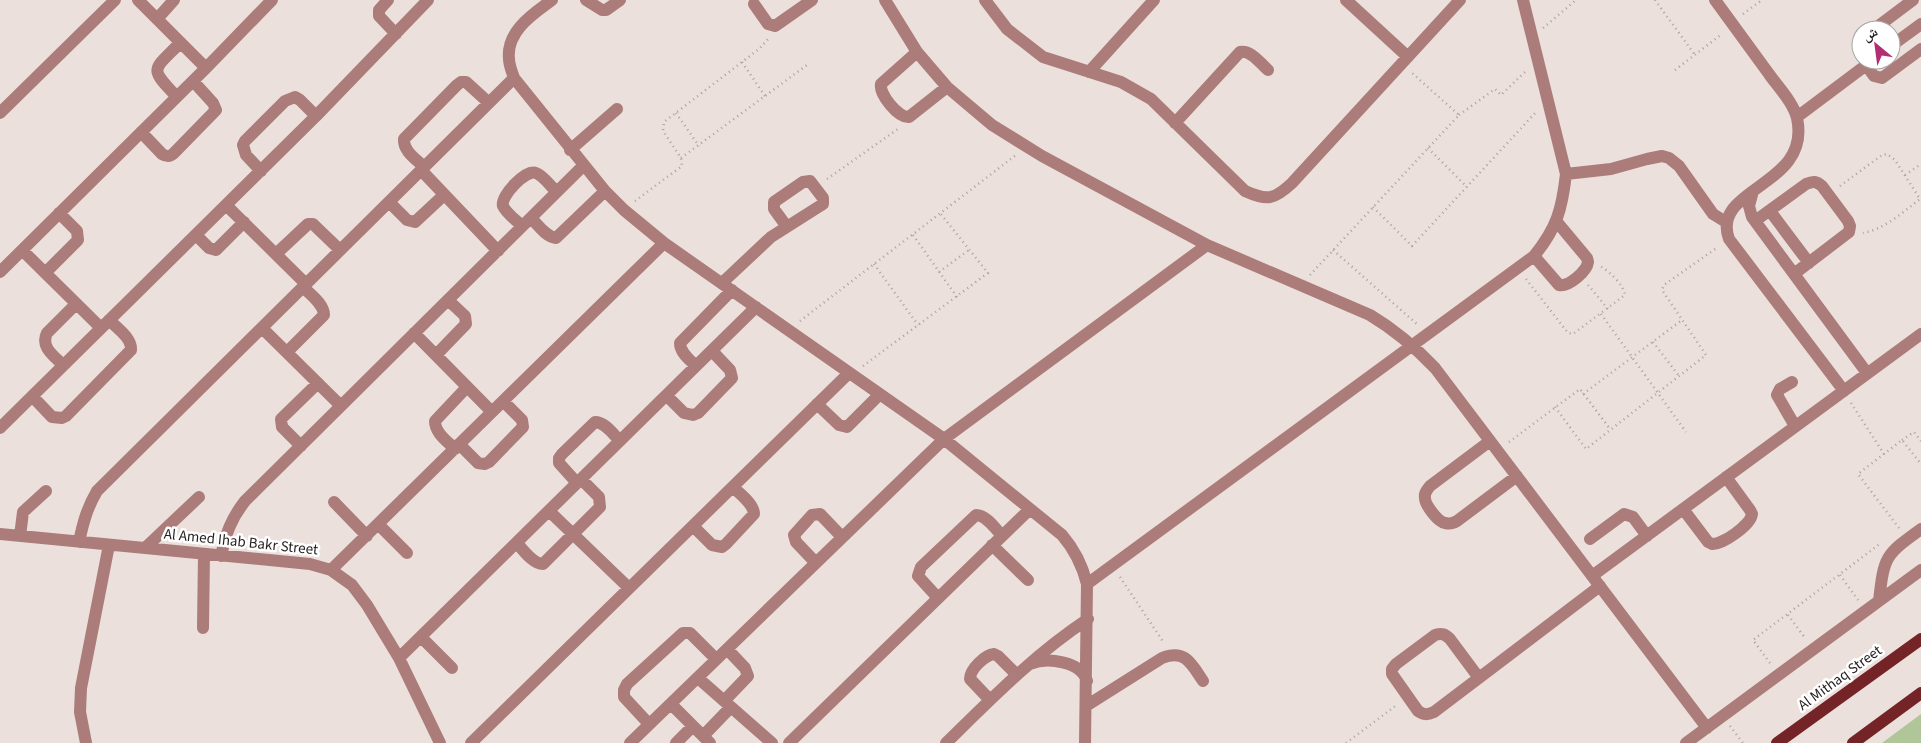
<svg xmlns="http://www.w3.org/2000/svg" width="1921" height="743" font-family="'Source Sans 3','Noto Naskh Arabic',sans-serif">
	<rect width="100%" height="100%" fill="#ebe0db"/>
	<!-- green -->
	<path fill="#b0c699" d="M 1921,714 L 1921,743 L 1882,743 Z"/>
	<g fill="none" stroke-linecap="round" stroke-linejoin="round">
		<!-- path -->
		<path stroke="#aaa29e" stroke-width="2.5" stroke-dasharray="1 4" stroke-linecap="butt" d="M 1655,0 L 1695,55
			M 1743,14 L 1762,0
			M 1543,28 L 1576,0
			M 742,62 L 765,96
			M 1675,70 L 1722,34
			M 676,113 L 699,146
			M 1459,115 L 1495,89 L 1501,95 L 1526,71
			M 1428,148 L 1467,187
			M 681,158 L 807,65
			M 1905,175 L 1921,164
			M 827,179 L 898,129
			M 1840,186 L 1882,155 L 1887,154 L 1895,160 L 1920,199 C 1903,212 1885,229 1863,233
			M 635,201 L 682,166 L 681,158 L 663,131 L 664,122 L 759,49 L 769,38
			M 1373,207 L 1412,246 L 1537,111
			M 913,235 L 957,297
			M 1333,250 L 1418,325
			M 874,264 L 918,325
			M 939,272 L 969,250
			M 1310,275 L 1459,115 L 1412,73
			M 1526,279 L 1568,333 L 1573,334 L 1625,295 C 1624,285 1609,271 1600,266
			M 1588,285 L 1608,309
			M 1601,314 L 1686,432
			M 800,321 L 1016,155
			M 1653,342 L 1679,376
			M 863,366 L 988,273 L 940,213
			M 1583,394 L 1682,320
			M 1851,403 L 1884,454
			M 1555,407 L 1586,449 L 1706,355 L 1662,290 L 1664,285 L 1718,247
			M 1902,440 L 1914,432 L 1921,441
			M 1509,442 L 1580,389 L 1610,429
			M 1899,528 L 1858,474 L 1902,440 L 1921,464
			M 1840,575 L 1858,600
			M 1120,577 L 1164,643
			M 1788,615 L 1805,638
			M 1770,663 L 1753,640 L 1881,543
			M 1730,726 L 1743,743
			M 1346,743 L 1398,704"/>
		<!-- minor -->
		<path stroke="#ac7c7a" stroke-width="12" d="M 138,0 L 206,68
			M 388,0 L 379,10 L 379,16 L 396,34
			M 552,0 C 533,14 506,31 509,59 C 509,65 512,72 514,78 L 605,191 L 624,210 L 664,243 L 944,439 L 1062,535 C 1075,550 1082,564 1087,584 L 1085,743
			M 586,0 L 602,10 L 606,10 L 620,0
			M 885,0 L 917,52 L 947,87 L 992,125 L 1042,156 L 1207,245 L 1370,315 C 1395,330 1415,347 1435,368 L 1707,728
			M 985,0 L 1007,29 L 1043,57 L 1121,82 L 1151,99 L 1245,191 C 1267,201 1274,200 1292,183 L 1460,0
			M 1346,0 L 1408,57
			M 1715,0 C 1733,25 1751,49 1769,74 C 1778,87 1793,102 1797,118 C 1812,187 1710,187 1729,239 L 1844,391
			M 754,4 L 768,24 L 775,26 L 812,0
			M 157,19 L 174,0
			M 1873,30 L 1913,0
			M 1891,46 L 1921,24
			M 917,52 L 881,84 C 879,94 898,118 909,117 L 947,87
			M 1866,65 L 1874,76 L 1882,78 L 1921,49
			M 1089,72 L 1154,0
			M 177,97 C 148,67 153,71 180,43
			M 0,113 L 115,0
			M 1797,117 L 1873,60
			M 1175,123 L 1240,52 C 1251,50 1260,63 1268,70
			M 141,132 L 162,154 C 167,157 170,157 174,153 L 216,110 L 213,103 L 193,81
			M 570,150 L 617,109
			M 424,167 C 416,159 403,151 404,139 L 457,85 L 461,82 L 466,82 L 489,103
			M 421,170 L 498,251
			M 261,171 L 246,155 L 243,145 L 245,141 L 285,101 L 295,97 L 300,100 L 316,116
			M 1566,174 L 1611,169 L 1647,159 L 1662,156 L 1669,158 L 1679,166 L 1713,214 L 1726,222
			M 1753,191 L 1749,206 L 1752,217 L 1867,373
			M 389,202 L 407,220 L 415,222 L 444,195
			M 226,205 L 306,284
			M 1770,211 L 1809,263
			M 531,218 C 538,225 546,237 556,238 L 605,191
			M 1755,221 L 1806,184 C 1813,181 1816,181 1822,186 L 1848,221 L 1850,226 L 1849,232 L 1794,274
			M 522,226 C 517,221 506,213 503,206 C 500,196 526,169 536,173 C 544,176 551,187 557,192
			M 196,235 L 209,248 L 216,250 L 244,222
			M 22,250 L 101,328
			M 276,254 L 308,224 L 313,224 L 340,250
			M 1534,256 L 1559,285 C 1569,287 1587,271 1588,262 L 1587,258 L 1557,222
			M 0,272 L 206,68 L 272,0
			M 45,273 L 78,240 L 77,231 L 59,213
			M 722,283 L 771,237 L 823,204 L 823,198 L 810,181 L 803,182 L 774,202 L 774,209 L 787,227
			M 262,328 L 341,406
			M 414,333 L 492,412
			M 287,352 L 324,315 C 324,304 310,294 303,287
			M 436,355 L 466,324 L 465,316 L 448,300
			M 63,365 C 54,356 40,347 47,333 L 76,304
			M 696,366 C 690,360 680,353 680,343 L 732,290
			M 1792,382 L 1780,389 L 1777,395 L 1795,426
			M 32,396 L 52,417 L 62,418 L 66,416 L 131,350 C 132,338 117,328 109,320
			M 667,396 L 684,413 L 693,415 L 698,413 L 732,378 L 730,370 L 712,351
			M 817,404 L 839,425 L 847,427 L 880,394
			M 0,428 L 316,116 L 428,0
			M 1490,441 L 1430,486 C 1427,490 1424,493 1425,498 C 1425,505 1438,522 1445,523 C 1450,524 1454,523 1457,521 L 1517,476
			M 459,444 L 478,463 L 485,464 L 489,462 L 523,427 L 522,420 L 503,401
			M 301,446 L 282,427 L 281,419 L 318,383
			M 455,449 C 447,441 435,433 435,421 L 467,387
			M 577,483 L 559,463 L 559,458 L 562,454 L 595,422 C 605,422 613,434 620,441
			M 334,502 L 367,536
			M 1683,509 L 1708,542 L 1712,544 C 1722,545 1751,525 1752,514 L 1750,510 L 1726,477
			M 549,511 L 629,588
			M 378,524 L 407,553
			M 693,526 L 712,545 L 722,547 L 726,544 L 754,514 C 754,504 740,494 733,487
			M 0,534 L 310,564 L 331,570 L 352,585 L 367,605 L 399,658 L 440,743
			M 20,536 L 23,512 L 46,491
			M 1590,539 L 1624,514 L 1633,517 L 1647,536
			M 79,542 C 83,523 87,508 97,491 L 514,78
			M 517,543 C 523,550 533,564 543,564 L 600,507 L 599,497 L 581,479
			M 992,545 L 1028,580
			M 145,548 L 199,497
			M 221,556 C 226,533 231,519 245,501 L 583,166
			M 816,563 L 796,542 L 794,535 L 812,515 L 820,514 L 842,537
			M 331,570 L 664,243
			M 1592,576 L 1921,334
			M 1087,584 L 1534,256 C 1557,228 1562,209 1566,174 L 1523,0
			M 938,598 L 918,576 L 921,567 L 976,515 C 986,515 995,528 1002,536
			M 1879,601 C 1884,556 1885,555 1921,529
			M 203,628 L 204,554
			M 421,637 L 452,668
			M 399,658 L 756,307
			M 1030,664 C 1047,657 1081,661 1087,681
			M 698,678 L 772,743
			M 1479,678 L 1450,639 C 1445,634 1442,633 1435,635 L 1396,664 L 1392,669 L 1392,674 L 1418,711 C 1424,715 1427,715 1434,712 L 1600,586
			M 990,700 L 970,679 C 970,669 985,655 994,654 L 998,656 L 1016,674
			M 724,701 L 748,676 L 745,668 L 727,649
			M 671,704 L 710,743
			M 1086,706 L 1162,658 C 1185,649 1191,663 1203,681
			M 649,724 L 624,697 L 624,690 L 627,684 L 683,633 L 690,633 L 716,659
			M 703,736 L 731,707
			M 86,743 L 80,712 L 81,688 L 109,545
			M 471,743 L 849,373
			M 630,743 L 944,439 L 1207,245
			M 676,743 L 693,726
			M 789,743 L 1030,509
			M 946,743 C 991,699 1035,654 1088,619
			M 1686,743 L 1921,570"/>
		<!-- major -->
		<path stroke="#742327" stroke-width="12" d="M 1777,743 L 1921,639
			M 1853,743 L 1921,693"/>
	</g>
	<g text-anchor="middle" dominant-baseline="central" stroke-width="5" stroke-linejoin="round" paint-order="stroke">
		<!-- street labels -->
		<g font-size="15" fill="#231f1e" stroke="#fff">
			<text transform="translate(241 542) rotate(6)">Al Amed Ihab Bakr Street</text>
			<text transform="translate(1840 678) rotate(-36)">Al Mithaq Street</text>
		</g>
	</g>
	<!-- north arrow -->
	<g transform="translate(1876 45) rotate(331)"><circle r="24" fill="#ffffff" stroke="#a7a5a5"/>
	<path d="M0-4L9 19L0 12L-9 19Z" fill="#b32d71"/>
	<text y="-8" font-size="14" font-weight="bold" text-anchor="middle" fill="#231f1e">ش</text>
	</g>
</svg>
